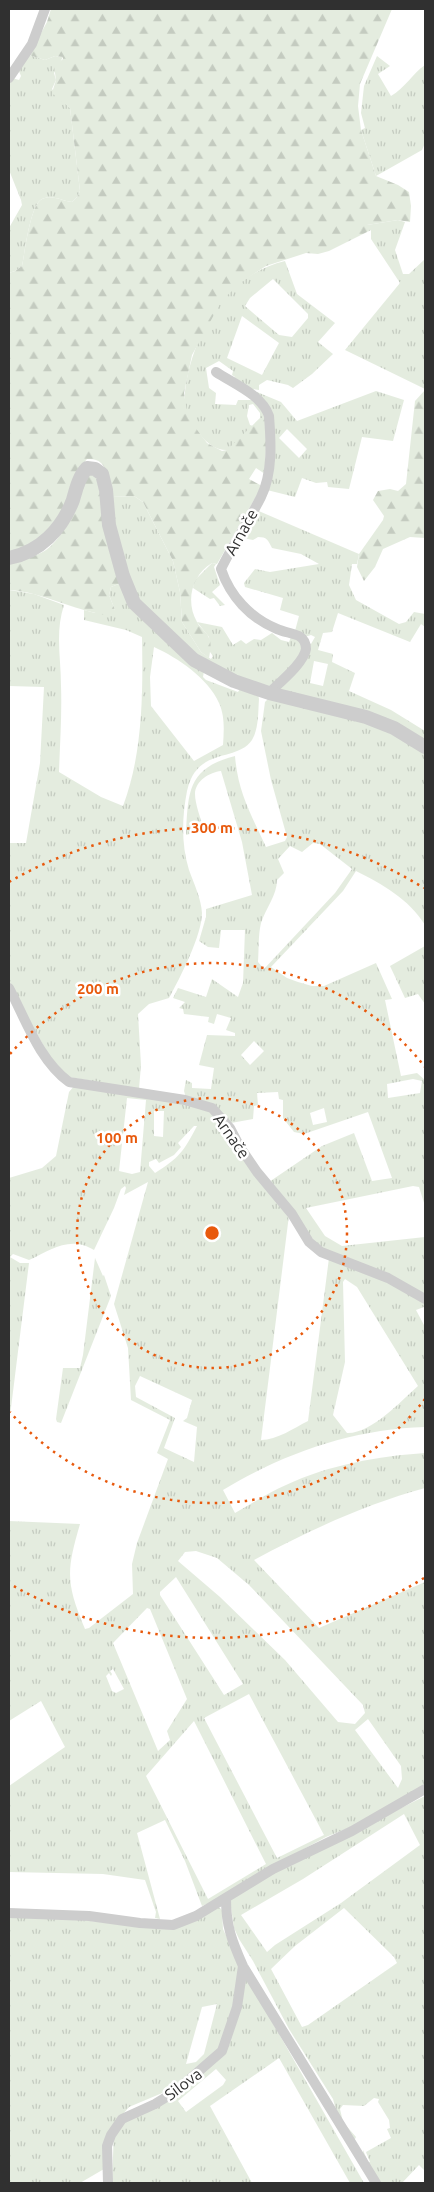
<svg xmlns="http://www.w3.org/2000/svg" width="434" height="2192" font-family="Ubuntu,sans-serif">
	<defs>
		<pattern id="grass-tufts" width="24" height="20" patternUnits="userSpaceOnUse" patternTransform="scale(1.25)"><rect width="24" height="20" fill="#e4ecdf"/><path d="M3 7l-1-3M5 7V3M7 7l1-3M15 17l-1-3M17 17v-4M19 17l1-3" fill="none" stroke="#c4cbc0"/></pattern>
		<pattern id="forest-firs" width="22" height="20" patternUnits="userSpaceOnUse" patternTransform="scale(1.25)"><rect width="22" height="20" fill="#e4ecdf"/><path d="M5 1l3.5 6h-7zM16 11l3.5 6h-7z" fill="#c4cbc0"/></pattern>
	</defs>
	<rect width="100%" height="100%" fill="#fff"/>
	<!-- grass -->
	<path fill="url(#grass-tufts)" fill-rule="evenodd" d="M 29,55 L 45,60 L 55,56 L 63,57 L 54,73 L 56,80 L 52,89 L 70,108 L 80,191 L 77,197 L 72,202 C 62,201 52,194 42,199 C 30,205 25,252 22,266 L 15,271 L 9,273 L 9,228 L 22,205 L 21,200 L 9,170 L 9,82 L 12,78 L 19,80 L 21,76 L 18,69 Z
		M 377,56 L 390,66 L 378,74 L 391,96 C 405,88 412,74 425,65 L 425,143 L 422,150 L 376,176 L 361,130 L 365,128 L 361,113 L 364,86 Z
		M 398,220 L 405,222 L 395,250 L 403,274 L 409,274 L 425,259 L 425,389 L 345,350 L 400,283 L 371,239 L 371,230 L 367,232 L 367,225 Z
		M 285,261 L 297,294 L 335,323 L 318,342 L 333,354 L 312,374 L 293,388 L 288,385 L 267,380 L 259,385 L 259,390 L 246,388 L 233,380 L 235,377 L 232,375 L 233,371 L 219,361 L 206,368 L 209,388 L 216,393 L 215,404 L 236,405 L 238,400 L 253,400 L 267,418 L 260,418 L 260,413 L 253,404 L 249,405 L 247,416 L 250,425 L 253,426 L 228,450 C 218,451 208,444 202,437 C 198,431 191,425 188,419 C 175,390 203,319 223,298 C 241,280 260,267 285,261 ZM 273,279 L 308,314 L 308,318 L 292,337 L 279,335 L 245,306 L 250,298 ZM 242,316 L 279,343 L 262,375 L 227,358 Z
		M 376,391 L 404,400 L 393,441 L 362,437 L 349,489 L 328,487 L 327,482 L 316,483 L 302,478 L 295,497 L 267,490 L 271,433 L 255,394 L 257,392 L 281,402 L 297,421 ZM 287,429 L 307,449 L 299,458 L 279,438 Z
		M 134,496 L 143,502 L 173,561 L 180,592 L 182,622 L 201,652 L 211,659 L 213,656 L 210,652 L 209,637 L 197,622 L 222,627 L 233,645 L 241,640 L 246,644 L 254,639 L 261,640 L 272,633 L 281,640 L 289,642 L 291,637 L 301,642 L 303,651 L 271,690 L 210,666 L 143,604 C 120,573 116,534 111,497 Z
		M 254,509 L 359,554 L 357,564 L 352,564 L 349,585 L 356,600 L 399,624 L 406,622 L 414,612 L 425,614 L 425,627 L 421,624 L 410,642 L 338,613 L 332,632 L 323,633 L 318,650 L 333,654 L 332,662 L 355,673 L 349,691 L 391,710 L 425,731 L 425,743 L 280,691 L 281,685 L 308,643 L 311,644 L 315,637 L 311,635 L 305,637 L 295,631 L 299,616 L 280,610 L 283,598 L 245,587 L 244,583 L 255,569 L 270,572 L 319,564 L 301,554 L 272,548 C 268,540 267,537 258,537 L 253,540 L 238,537 ZM 314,661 L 328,664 L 323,686 L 310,683 Z
		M 212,563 L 216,564 L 214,567 L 220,585 L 212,592 L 225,605 L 220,606 L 214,598 L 210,599 L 193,588 L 194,581 Z
		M 121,583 L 204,671 L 203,677 L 206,680 L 238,692 L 241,687 L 258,694 L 259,699 C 258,712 259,728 252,740 C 236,763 197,746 187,791 C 182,817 181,844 189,870 C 194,884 201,898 202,913 C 202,935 180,978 169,998 L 149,1004 L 138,1014 L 141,1065 L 139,1089 L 69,1077 L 55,1066 L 9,984 L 9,843 L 26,843 L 40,763 L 44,687 L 9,686 L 9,590 L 34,594 L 64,605 C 55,632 61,658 61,686 C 62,714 60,743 59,772 L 101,797 L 123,806 C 143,753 143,693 142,637 L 126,630 L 84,620 L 84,610 L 95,613 L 115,610 L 109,595 L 111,587 ZM 154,647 C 178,658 208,678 219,703 C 225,716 224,731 223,745 L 194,761 L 151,706 L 150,677 Z
		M 269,698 L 367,721 L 425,752 L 425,925 C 409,899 382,884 356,871 L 343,891 L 271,967 L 287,978 L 298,982 L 312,986 L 324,986 L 376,963 L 392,999 L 385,1000 L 401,1076 L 417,1073 L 425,1080 L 425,1206 L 419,1187 L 413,1186 L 306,1208 L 325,1236 L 342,1246 L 425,1237 L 425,1295 L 318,1246 L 269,1182 L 322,1146 L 354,1133 L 372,1181 L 392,1178 L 368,1112 L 304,1134 L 294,1132 L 283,1118 L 283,1100 L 279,1099 L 278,1092 L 257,1093 L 258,1105 L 254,1106 L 253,1119 L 231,1123 L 186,1098 L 184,1091 L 186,1080 L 192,1083 L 192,1088 L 211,1089 L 214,1068 L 199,1065 L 207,1035 L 235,1036 L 235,1033 L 226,1030 L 231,1018 L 217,1014 L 214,1024 L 208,1022 L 209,1017 L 184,1014 L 183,1009 L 179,1008 L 185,1002 L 173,998 L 178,988 L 206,997 L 212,979 L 238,997 L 243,983 L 245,930 L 221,930 L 219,948 L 208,947 L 199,941 L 206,917 L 206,909 L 252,895 L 242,842 L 221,771 C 210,772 195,781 195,794 C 195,804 201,819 204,830 L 186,835 C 188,791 188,768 235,756 C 238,793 251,814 266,847 L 285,841 L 287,837 L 271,780 L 261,731 L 265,702 ZM 313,843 L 320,844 L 352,869 L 335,893 L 264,969 L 258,962 C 259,950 258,935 261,923 C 266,908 277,895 277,880 L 284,873 L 278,859 L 290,846 L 302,852 ZM 254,1041 L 264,1051 L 250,1065 L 241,1055 ZM 413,1079 L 422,1081 L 420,1093 L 388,1098 L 387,1084 ZM 324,1108 L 327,1122 L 313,1125 L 310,1113 Z
		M 425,946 L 425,1004 L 418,994 L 405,998 L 390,966 Z
		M 74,1086 L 200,1104 L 215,1113 L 289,1215 L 261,1440 C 277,1440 294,1428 308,1421 L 329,1258 L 369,1273 L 425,1301 L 425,1308 L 424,1307 L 416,1310 L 425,1327 L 425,1427 C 353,1429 284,1453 223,1490 L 235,1513 C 251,1504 268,1493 286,1485 C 328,1465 379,1456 425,1453 L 425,1488 C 366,1504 308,1531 254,1560 L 319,1628 L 425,1582 L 425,1787 L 353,1826 L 326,1837 L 263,1871 L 221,1898 L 202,1906 L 185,1861 L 165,1820 L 137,1833 L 160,1919 L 155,1918 L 156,1912 L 145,1880 L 103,1874 L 9,1872 L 9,1786 L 65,1747 L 41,1701 L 9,1721 L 9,1521 L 80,1524 C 66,1572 66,1583 85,1629 L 89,1628 L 133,1594 L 132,1564 L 137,1543 L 168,1459 L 157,1453 L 170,1420 L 131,1400 L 128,1348 L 114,1304 L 148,1182 L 124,1195 L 126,1188 L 125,1186 L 121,1189 L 114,1208 L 94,1250 C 70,1235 51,1250 29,1260 L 13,1254 L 10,1257 L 20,1263 L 29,1263 L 9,1424 L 9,1178 L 42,1168 L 56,1156 L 69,1092 ZM 127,1098 L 146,1100 L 140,1172 L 132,1174 L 119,1171 ZM 154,1111 L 164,1111 L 163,1137 L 154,1136 ZM 194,1126 L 197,1126 C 184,1151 179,1158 155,1173 L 149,1166 L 149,1162 L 156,1159 L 159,1163 L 174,1155 L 181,1147 L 178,1143 ZM 345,1279 L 357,1287 L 418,1386 C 401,1401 371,1434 347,1433 L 333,1415 L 345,1362 L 343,1282 ZM 140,1376 L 192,1400 L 187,1418 L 183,1421 L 197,1427 L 194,1462 L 164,1448 L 175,1418 L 136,1397 L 135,1386 ZM 196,1551 L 217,1558 L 249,1585 L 363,1705 L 365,1713 L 355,1724 L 338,1722 L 285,1660 L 220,1597 L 178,1561 L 185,1552 ZM 176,1577 L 243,1684 L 224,1695 L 160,1595 L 160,1592 ZM 147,1608 L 150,1609 L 187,1699 L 167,1731 L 170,1740 L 158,1751 L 113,1643 ZM 113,1669 L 124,1689 L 116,1693 L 112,1691 L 106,1676 L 109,1673 L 111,1676 L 112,1674 L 110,1671 ZM 249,1694 L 324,1835 L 277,1858 L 204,1718 ZM 368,1719 L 401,1766 L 402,1779 L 398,1788 L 355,1730 ZM 194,1721 L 266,1864 L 208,1899 L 146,1776 Z
		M 95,1258 L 103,1276 L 104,1275 L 111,1296 L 61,1423 L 57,1422 L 56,1419 L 63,1368 L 80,1368 L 83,1355 Z
		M 425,1796 L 425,2171 L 419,2165 L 402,2183 L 379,2183 L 363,2158 L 363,2150 L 368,2162 L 370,2162 L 366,2152 L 391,2138 L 387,2129 L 390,2128 L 389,2120 L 378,2102 L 379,2099 L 374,2098 L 364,2106 L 343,2105 L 340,2109 L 343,2122 L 356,2137 L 354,2141 L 339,2121 L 333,2099 L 289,2029 L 253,1961 L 239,1939 L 234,1928 L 230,1901 L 234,1896 L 266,1876 ZM 404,1814 L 420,1845 L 341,1903 L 275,1945 L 267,1952 L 241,1915 L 303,1879 ZM 344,1908 L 394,1957 L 397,1963 L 308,2025 L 302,2027 L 271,1969 L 295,1946 Z
		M 217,1907 L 220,1908 L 222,1910 L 223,1929 L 240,1966 L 234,2012 L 218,2052 L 167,2091 L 129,2107 L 118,2120 L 104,2169 L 80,2183 L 9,2183 L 9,1915 L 55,1917 L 162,1929 ZM 217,2004 L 204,2054 L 196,2062 L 186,2064 L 202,2007 Z
		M 246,1976 L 364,2183 L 350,2183 L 279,2058 L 210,2106 L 252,2183 L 112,2183 L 114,2130 L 222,2053 ZM 216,2069 L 226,2080 L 223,2085 L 186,2112 L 178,2101 Z"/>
	<!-- forest -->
	<path fill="url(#forest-firs)" d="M 51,9 L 392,9 L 360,84 L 358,106 L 361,130 L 376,176 L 398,185 L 409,192 L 411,206 L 410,222 L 398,220 L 367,225 L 367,232 L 329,251 L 318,254 L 306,253 L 266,266 L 243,281 L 222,300 L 192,355 L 184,393 L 188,418 L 207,443 L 222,451 L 227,450 L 260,418 L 267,418 L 265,474 L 256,468 L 249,479 L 262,486 L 217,564 L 212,563 C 192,575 185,601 197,622 C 200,628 207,632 209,638 C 212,643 210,652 209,658 L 201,652 L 182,622 L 180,592 L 173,561 L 143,502 L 134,496 L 111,497 C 108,480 109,457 87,459 L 82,465 L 74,488 L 45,539 L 9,555 L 9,273 L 15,271 L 22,266 C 25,252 30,205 42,199 C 52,194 62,201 72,202 L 77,197 L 80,191 L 70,108 L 52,93 L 56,80 L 54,66 L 63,59 L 63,57 L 55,56 L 45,60 L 29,55 L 47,22 Z
		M 425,390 L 425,538 L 410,537 L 383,549 L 375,567 L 364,581 L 357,567 L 359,554 L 383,520 L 384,516 L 373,500 L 378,491 L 390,489 L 398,491 L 406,484 L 415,401 Z
		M 89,475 L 96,475 L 121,583 L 111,587 L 109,595 L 115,610 L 113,613 L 106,615 C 73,610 42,592 9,590 L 9,563 C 21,560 35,557 46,550 C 70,533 73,497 89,475 Z"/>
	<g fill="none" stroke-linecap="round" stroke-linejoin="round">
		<!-- minor -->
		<path stroke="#cdcdcd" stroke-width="10" d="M 9,78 L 32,44 L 45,9
			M 216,372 C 234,384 262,395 269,416 C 271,441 273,473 261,497 C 249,521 233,544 221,569 C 230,596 250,618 277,629 C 284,632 292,633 299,636 C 304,639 306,644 306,649 C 304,663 279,683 269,693
			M 9,988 C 26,1020 39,1060 69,1082 L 185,1100 L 212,1108 L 230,1128 L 240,1147 L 257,1172 L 292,1214 L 309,1242 L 321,1252 L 388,1278 L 425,1299
			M 226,1899 C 226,1926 232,1941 243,1966 L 376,2183
			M 9,1913 L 89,1916 L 140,1923 L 173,1925 L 196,1916 L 273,1869 L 352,1831 L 425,1789
			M 108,2183 L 107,2146 L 111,2135 L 122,2119 L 155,2104 L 176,2091 L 222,2051 L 237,2007 L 243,1966"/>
		<!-- tertiary -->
		<path stroke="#cdcdcd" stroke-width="14" d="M 9,558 C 40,552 62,529 73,500 C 76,489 79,476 87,468 L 95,469 L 102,474 L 106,490 L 109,525 L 123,576 L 134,603 L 194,660 L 234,681 L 269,693 L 366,717 L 394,728 L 425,747"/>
	</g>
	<!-- distance rings -->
	<g fill="none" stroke="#e8590c" stroke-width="2.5" stroke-dasharray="2.5 5">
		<circle cx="212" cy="1233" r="135"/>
		<path d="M425 1399A270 270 0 0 1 10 1412M10 1054A270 270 0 0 1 425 1067"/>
		<path d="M424 1578A405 405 0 0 1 10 1584M9 882A405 405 0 0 1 424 888"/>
	</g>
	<g text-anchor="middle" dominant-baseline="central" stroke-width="5" stroke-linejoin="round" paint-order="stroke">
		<!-- street labels -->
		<g font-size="16" fill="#303030" stroke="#fff">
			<text transform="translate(241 532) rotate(-61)">Arnače</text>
			<text transform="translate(232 1136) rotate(55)">Arnače</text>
			<text transform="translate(183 2084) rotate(-37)">Silova</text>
		</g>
	</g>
	<circle cx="212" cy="1233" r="8" fill="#e8590c" stroke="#fff" stroke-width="2.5"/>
	<g font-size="15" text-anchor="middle" font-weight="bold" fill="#e8590c" stroke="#fff" stroke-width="5" stroke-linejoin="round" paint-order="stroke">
		<text x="212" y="833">300 m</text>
		<text x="98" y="994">200 m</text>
		<text x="117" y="1143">100 m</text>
	</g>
	<!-- border -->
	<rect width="434" height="2192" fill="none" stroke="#303030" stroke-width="20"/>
</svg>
